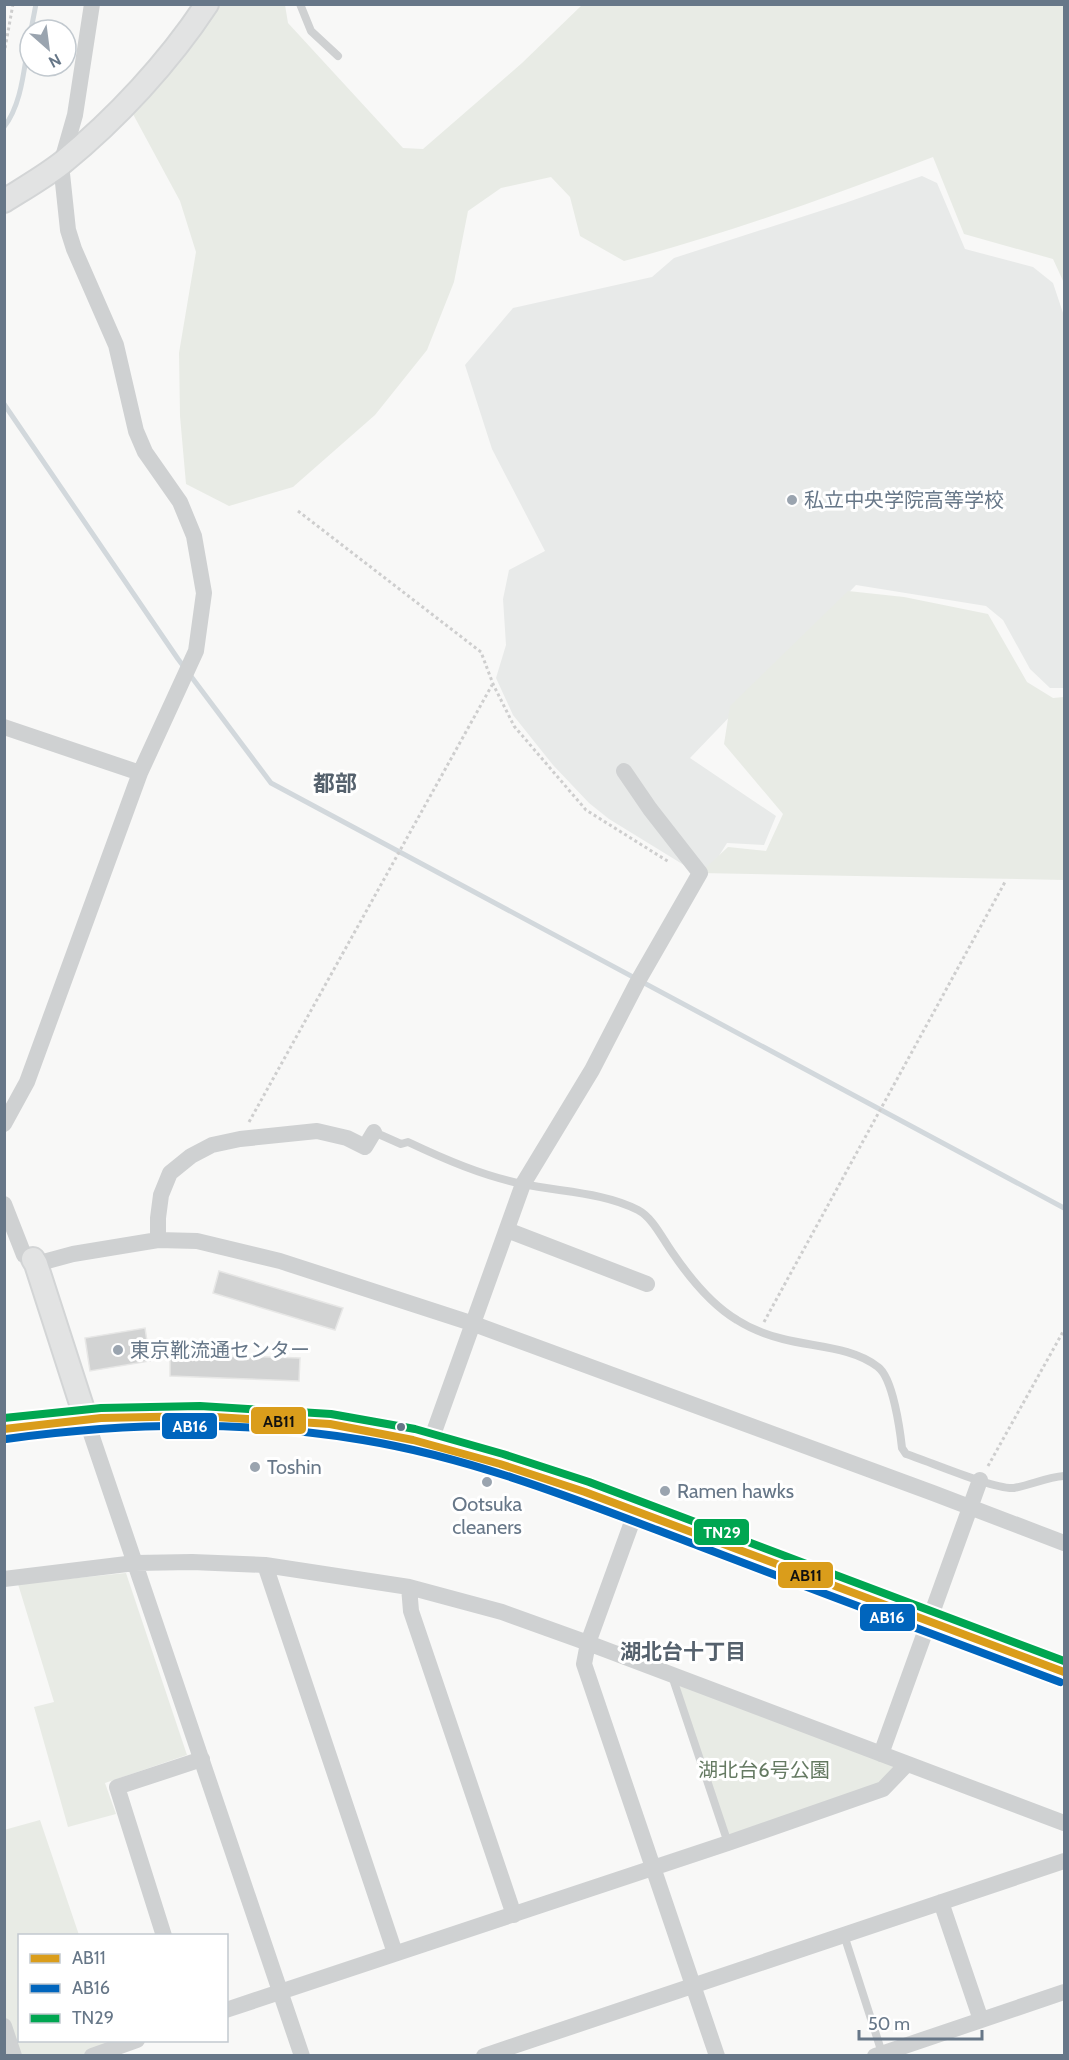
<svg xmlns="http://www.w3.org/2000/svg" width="1069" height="2060" font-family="Cabin,'Noto Sans JP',sans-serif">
	<rect width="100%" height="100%" fill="#f8f8f7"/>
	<!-- built -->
	<path fill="#e8eae9" d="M 922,176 L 937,183 L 965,249 L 1033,267 L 1053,283 L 1064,316 L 1064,688 L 1050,688 L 1030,669 L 1003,620 L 986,606 L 856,585 L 690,758 L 776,816 L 764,845 L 727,843 L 705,878 L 609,819 L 589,803 L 553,765 L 513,715 L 496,678 L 506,645 L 503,599 L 509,570 L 545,551 L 492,449 L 465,365 L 513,308 L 652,277 L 674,258 L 845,203 Z"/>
	<!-- green -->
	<path fill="#e8ebe5" d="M 207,5 L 285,5 L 288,23 L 403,148 L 423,149 L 522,63 L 582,5 L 1064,5 L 1064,283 L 1053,259 L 964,234 L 933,157 C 832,196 729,233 624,261 L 580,236 L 570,197 L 551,177 L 501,188 L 468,211 L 454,282 L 427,350 L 375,415 L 293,487 L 229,506 L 186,484 L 180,416 L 179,353 L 196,252 L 180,201 L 127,103 Z
		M 848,591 L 904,597 L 988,614 L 1027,682 L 1053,698 L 1064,697 L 1064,880 L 700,873 L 728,847 L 766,851 L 783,814 L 724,744 L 730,706 Z
		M 126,1573 L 187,1755 L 105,1783 L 116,1814 L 68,1827 L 34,1707 L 54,1702 L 18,1584 Z
		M 671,1673 L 907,1764 L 883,1789 L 728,1843 Z
		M 40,1820 L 79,1935 L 20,1936 L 20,2040 L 115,2041 L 92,2055 L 14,2055 L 4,2026 L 4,1830 Z"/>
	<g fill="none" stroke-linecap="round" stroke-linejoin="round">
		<!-- stream -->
		<path stroke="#d2d8dc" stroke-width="5" d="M 31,30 L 36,4
			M 4,127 C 23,103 24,64 30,35
			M 4,404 L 178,659 L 271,783 L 1064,1208"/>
	</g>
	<!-- building -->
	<path fill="#d2d3d3" stroke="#e7e7e6" stroke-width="1.5" d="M 219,1271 L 343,1308 L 335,1330 L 213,1293 Z
		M 145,1328 L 150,1361 L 90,1371 L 85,1338 Z
		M 170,1354 L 300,1358 L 299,1381 L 170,1376 Z"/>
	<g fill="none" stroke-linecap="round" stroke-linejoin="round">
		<defs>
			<path id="secondary" d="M 4,201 C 23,189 44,177 62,163 C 116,119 169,62 207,4
				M 33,1259 L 36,1264 L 86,1419
				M 4,1429 C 90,1415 178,1413 264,1419 C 299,1421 335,1424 369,1430 C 488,1453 599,1497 712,1540 C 829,1585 947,1629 1064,1672"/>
		</defs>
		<!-- secondary casing -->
		<use href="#secondary" stroke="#d3d5d6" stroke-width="26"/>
		<!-- path -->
		<path stroke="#cecece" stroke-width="3" stroke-dasharray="3 3" stroke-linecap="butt" d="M 4,54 L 13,4
			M 298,511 L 481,652 L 493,684 L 514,726 L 586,810 L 669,862
			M 249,1122 L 492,685
			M 764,1322 L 1005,882
			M 988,1466 L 1064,1330"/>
		<!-- lane -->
		<path stroke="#cfd1d2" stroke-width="8" d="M 300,4 L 311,31 L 338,56
			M 374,1132 L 401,1144 L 408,1142 C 444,1159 483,1176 523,1184 C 560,1192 603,1192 638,1210 C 653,1218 662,1238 672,1252 C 689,1277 710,1304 737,1320 C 751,1329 767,1335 783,1339 C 814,1347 853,1347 878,1367 C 893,1378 900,1430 902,1448 L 906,1454 C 928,1461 995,1490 1014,1488 C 1031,1485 1047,1477 1064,1476
			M 672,1676 L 728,1843
			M 844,1935 L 882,2053"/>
		<!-- street -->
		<path stroke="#cfd1d2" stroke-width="16" d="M 4,727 L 140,773
			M 4,1124 L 27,1082 L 140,773 L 196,651 L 204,593 L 194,536 L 180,502 L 145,452 L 136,431 L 116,345 L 74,249 L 68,230 L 61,164 L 75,115 L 92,4
			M 4,1204 L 24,1255 L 33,1259
			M 507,1230 L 647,1284
			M 158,1240 L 158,1218 L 161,1195 L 170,1173 L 191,1156 L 212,1145 L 240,1139 L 317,1131 L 347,1138 L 365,1147 L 374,1132
			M 36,1264 L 73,1254 L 158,1240 L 197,1241 L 280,1261 L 474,1324 L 933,1493 L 1064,1543
			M 86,1419 L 302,2056
			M 430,1443 L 523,1184 L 592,1070 L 638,981 L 700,873 L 650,809 L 624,771
			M 636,1511 L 588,1643 L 584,1664 L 717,2056
			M 265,1565 L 395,1953
			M 4,1579 L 135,1563 L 192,1562 L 265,1565 L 409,1587 L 502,1612 L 588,1643 L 1064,1823
			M 409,1587 L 411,1611 L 514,1915
			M 881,1754 L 980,1480
			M 941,1902 L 981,2020
			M 164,1936 L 117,1787 L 202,1759
			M 226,2010 L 728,1843 L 883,1789 L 907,1764
			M 4,2026 L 14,2056
			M 92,2056 L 137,2040
			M 484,2056 L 1064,1861
			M 875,2056 L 1064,1992"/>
		<!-- secondary -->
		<use href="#secondary" stroke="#e2e3e3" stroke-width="22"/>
		<defs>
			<path id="bus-1" d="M 4,1429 L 101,1418 L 199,1416 L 330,1424 L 413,1440 L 500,1464 L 585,1492 L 1064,1672"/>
			<path id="bus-2" d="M 6,1439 C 122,1423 247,1420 363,1440 C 479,1459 590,1505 699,1546 C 819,1592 940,1637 1060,1682"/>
			<path id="bus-3" d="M 4,1418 L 101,1408 L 200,1406 L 331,1414 L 415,1429 L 503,1454 L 589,1482 L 1064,1661"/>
		</defs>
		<!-- bus-1 casing -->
		<use href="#bus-1" stroke="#fff" stroke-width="12"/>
		<!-- bus-2 casing -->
		<use href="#bus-2" stroke="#fff" stroke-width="12"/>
		<!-- bus-3 casing -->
		<use href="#bus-3" stroke="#fff" stroke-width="12"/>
		<!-- bus-1 -->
		<use href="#bus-1" stroke="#da9d1b" stroke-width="8"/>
		<!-- bus-2 -->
		<use href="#bus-2" stroke="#0065bd" stroke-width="8"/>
		<!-- bus-3 -->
		<use href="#bus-3" stroke="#00a651" stroke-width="8"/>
	</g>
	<!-- markers -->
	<g fill="#9aa4af" stroke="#fff" stroke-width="2">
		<circle cx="792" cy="500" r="6"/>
		<circle cx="118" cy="1350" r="6"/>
		<circle cx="255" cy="1467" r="6"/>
		<circle cx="487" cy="1482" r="6"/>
		<circle cx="665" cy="1491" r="6"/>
	</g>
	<circle fill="#677788" stroke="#fff" stroke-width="2" cx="401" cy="1427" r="5"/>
	<g text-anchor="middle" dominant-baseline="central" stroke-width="6" stroke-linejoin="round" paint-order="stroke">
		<!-- poi labels -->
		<g font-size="20" fill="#677788" stroke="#fff" text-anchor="start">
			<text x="804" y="500">私立中央学院高等学校</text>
			<text x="130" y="1350">東京靴流通センター</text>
			<text x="267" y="1467">Toshin</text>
			<text x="677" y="1491">Ramen hawks</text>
			<text x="487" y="1504" text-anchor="middle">Ootsuka<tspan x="487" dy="23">cleaners</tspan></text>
		</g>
		<!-- park labels -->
		<g font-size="20" fill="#657a62" stroke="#fff">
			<text x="764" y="1770">湖北台6号公園</text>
		</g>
		<!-- neighbourhood labels -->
		<g font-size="21" font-weight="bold" fill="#55616d" stroke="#fff">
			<text x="683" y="1651">湖北台十丁目</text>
		</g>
		<!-- quarter labels -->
		<g font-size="22" font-weight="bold" fill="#55616d" stroke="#fff">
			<text x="335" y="783">都部</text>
		</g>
	</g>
	<g stroke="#fff" stroke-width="2">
		<rect x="250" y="1406" width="57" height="29" rx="6" fill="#da9d1b"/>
		<rect x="161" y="1412" width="57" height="28" rx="6" fill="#0065bd"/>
		<rect x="693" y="1518" width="57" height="28" rx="6" fill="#00a651"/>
		<rect x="777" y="1561" width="57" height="28" rx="6" fill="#da9d1b"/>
		<rect x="859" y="1603" width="57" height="29" rx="6" fill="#0065bd"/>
	</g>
	<g font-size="16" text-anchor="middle" font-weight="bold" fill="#fff">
		<text x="190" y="1432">AB16</text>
		<text x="722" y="1538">TN29</text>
		<text x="887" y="1623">AB16</text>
	</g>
	<g font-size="16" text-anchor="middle" font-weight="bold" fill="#111">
		<text x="279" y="1427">AB11</text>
		<text x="806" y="1581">AB11</text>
	</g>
	<!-- border -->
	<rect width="1069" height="2060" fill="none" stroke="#677788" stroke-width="12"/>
	<!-- legend -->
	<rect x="18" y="1934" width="210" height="108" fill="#ffffff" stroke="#c2c9cf" stroke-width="1.5"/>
	<rect x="30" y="1954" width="30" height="9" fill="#da9d1b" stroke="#c2c9cf" stroke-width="1.5"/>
	<text x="72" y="1964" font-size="18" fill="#677788">AB11</text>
	<rect x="30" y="1984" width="30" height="9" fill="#0065bd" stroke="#c2c9cf" stroke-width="1.5"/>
	<text x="72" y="1994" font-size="18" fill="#677788">AB16</text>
	<rect x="30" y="2014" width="30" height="9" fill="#00a651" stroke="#c2c9cf" stroke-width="1.5"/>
	<text x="72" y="2024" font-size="18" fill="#677788">TN29</text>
	<!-- north arrow -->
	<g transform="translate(48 48) rotate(152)"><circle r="28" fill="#ffffff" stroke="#c2c9cf" stroke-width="1.5"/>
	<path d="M0-4.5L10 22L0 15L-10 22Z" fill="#9aa4af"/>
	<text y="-9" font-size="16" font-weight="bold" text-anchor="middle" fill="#677788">N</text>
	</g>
	<!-- scale -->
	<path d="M859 2030v9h123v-9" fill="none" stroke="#677788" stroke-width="3"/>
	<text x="868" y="2030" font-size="18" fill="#677788" stroke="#ffffff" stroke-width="4.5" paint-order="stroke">50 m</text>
</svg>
